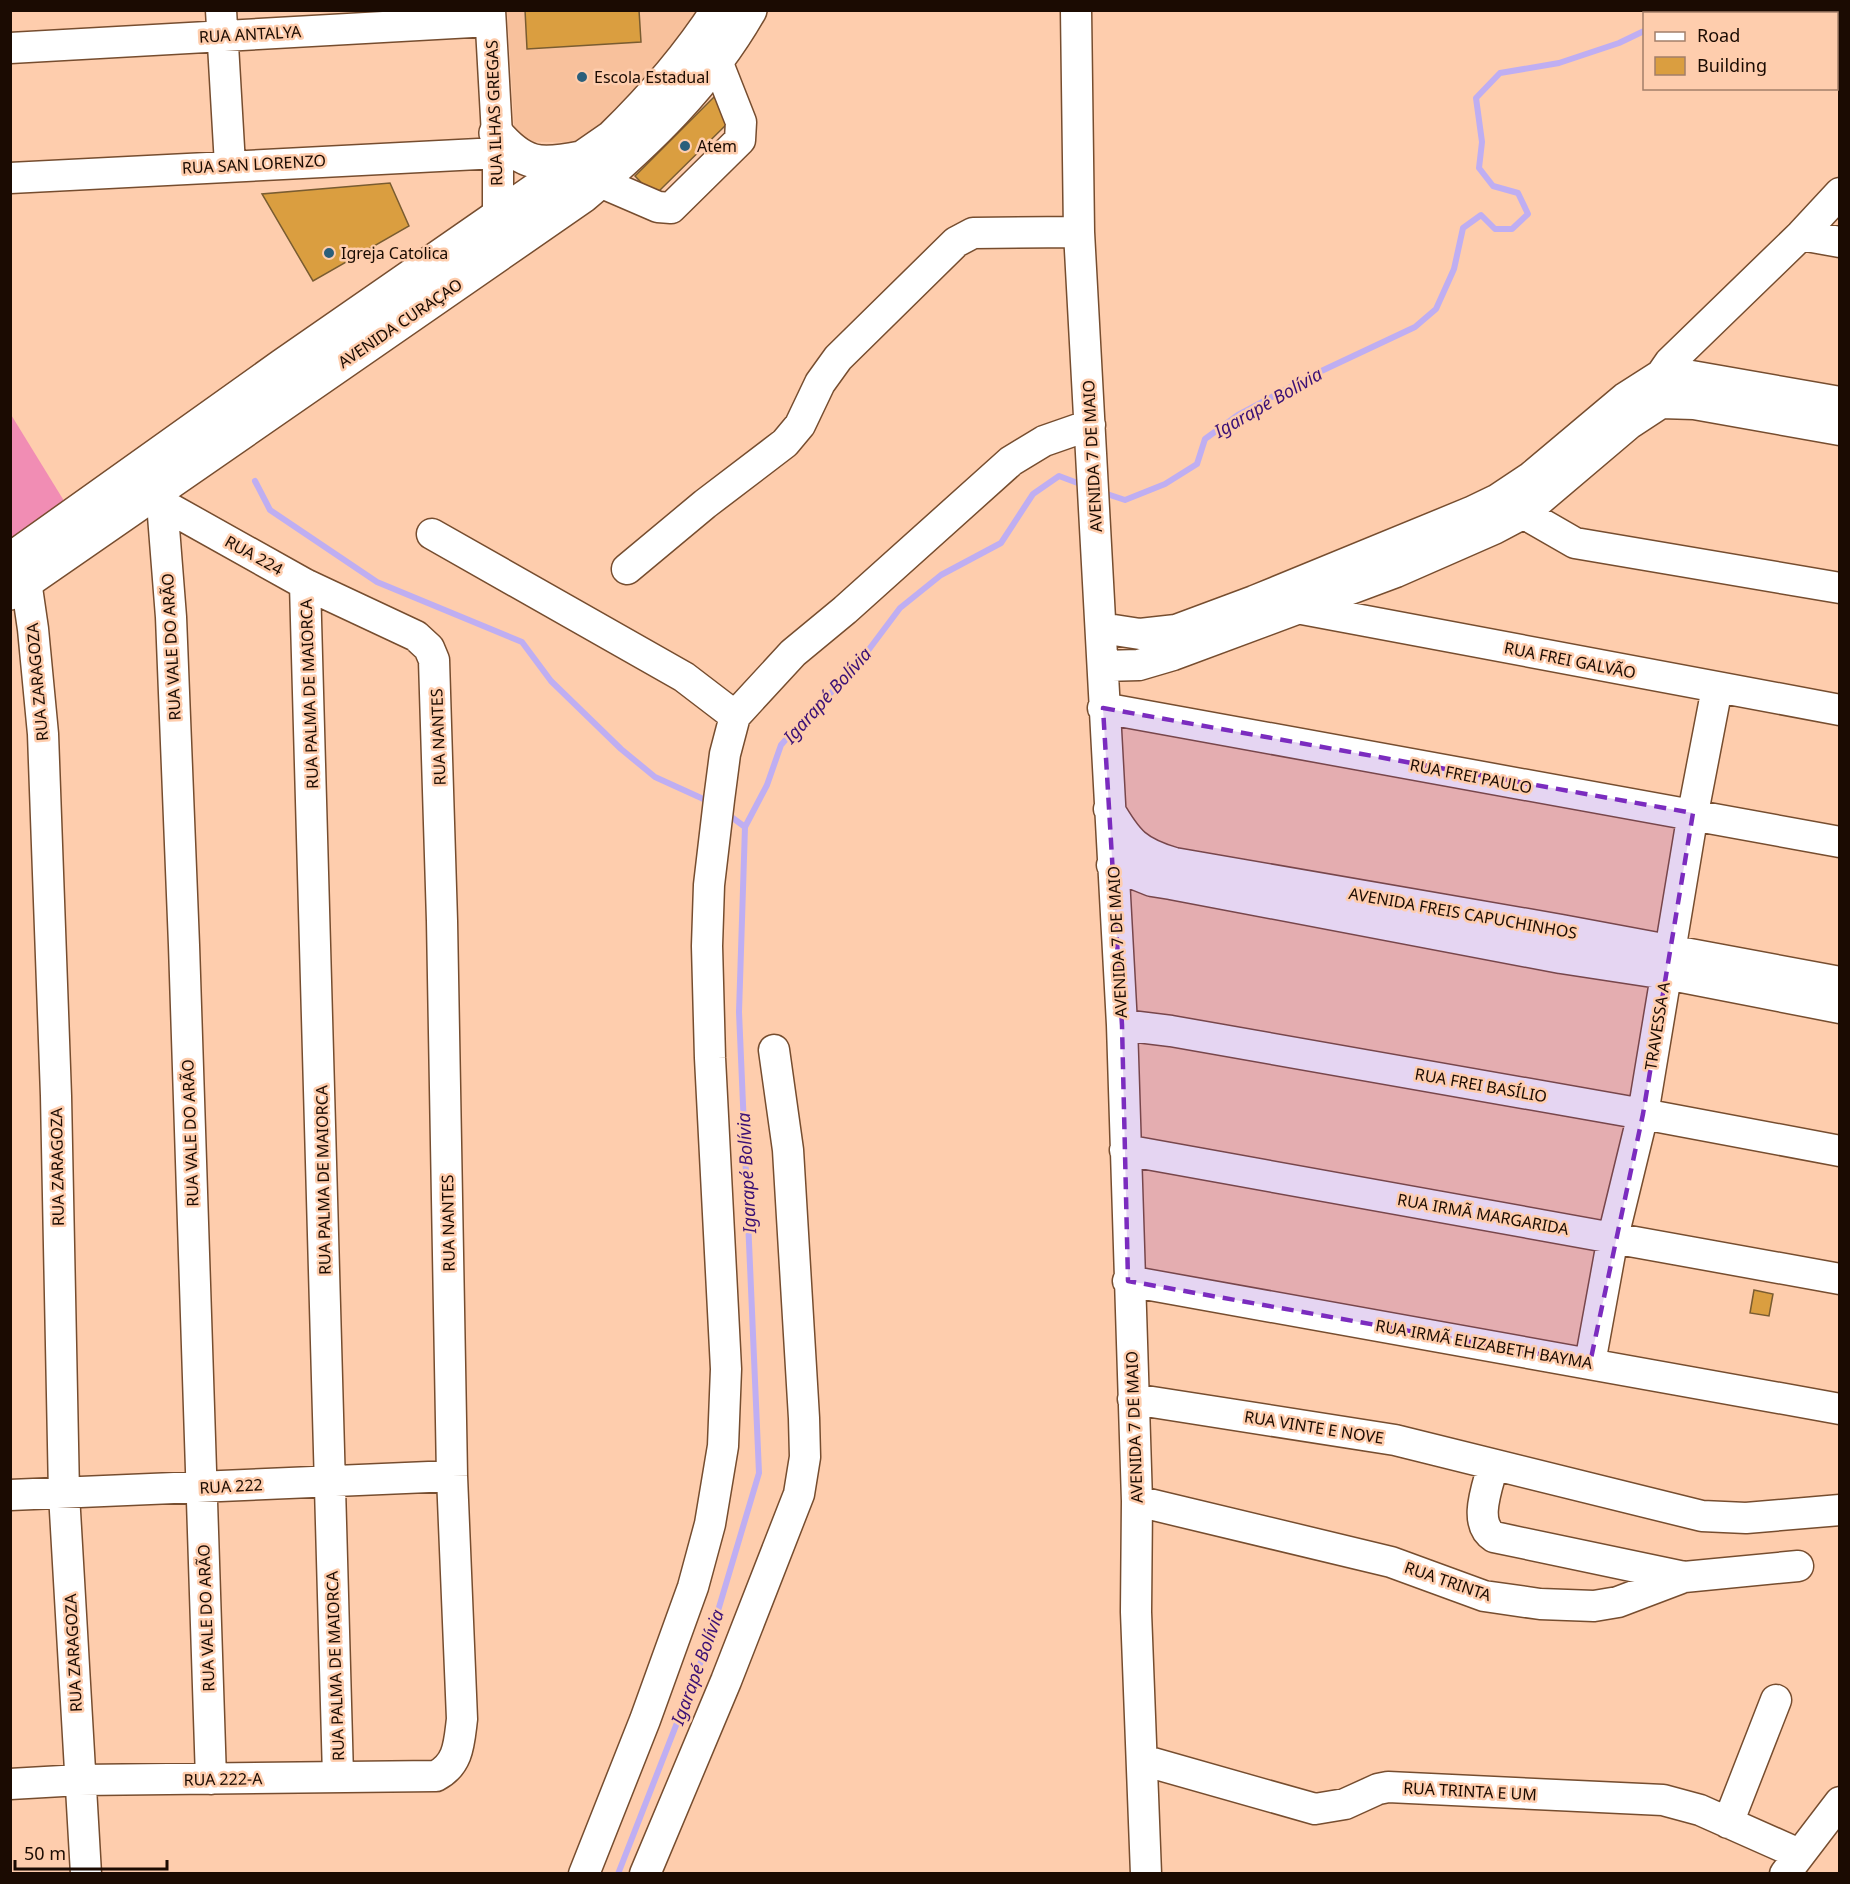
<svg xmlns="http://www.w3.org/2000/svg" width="1850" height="1884" font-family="'Noto Sans',sans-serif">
	<rect width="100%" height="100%" fill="#fecdad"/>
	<!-- built -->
	<path fill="#f8c19c" d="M 507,11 L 704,11 L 627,103 L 582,143 L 515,141 Z"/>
	<!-- green -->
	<path fill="#f18db4" d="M 10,413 L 69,509 L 10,545 Z"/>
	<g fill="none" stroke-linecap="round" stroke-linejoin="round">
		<!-- stream -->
		<path stroke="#bfaef2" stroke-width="6" d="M 1671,14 L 1675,10
			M 255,481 L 270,510 L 377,582 L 522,642 L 551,681 L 621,749 L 655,777 L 710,802
			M 1101,492 L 1125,500 L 1165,484 L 1197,464 L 1205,439 L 1238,415 L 1315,374 L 1415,327 L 1436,309 L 1454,269 L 1463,228 L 1481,215 L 1495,229 L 1512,229 L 1528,214 L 1518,193 L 1493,186 L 1479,168 L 1482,142 L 1476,98 L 1500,73 L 1559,63 L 1619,43 L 1644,31
			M 726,813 L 745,827
			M 618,1874 L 709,1641 L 759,1473 L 739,1012 L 745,827 L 767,785 L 781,745 L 812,710 L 849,676 L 900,608 L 941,575 L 1001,543 L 1033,494 L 1059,476 L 1083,485"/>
	</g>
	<!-- building -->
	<path fill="#da9e40" stroke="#795c31" stroke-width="1.5" d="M 525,10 L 639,10 L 641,42 L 527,49 Z
		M 714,97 L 734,117 L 654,196 L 635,176 Z
		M 390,183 L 409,226 L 313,281 L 262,194 Z
		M 1754,1290 L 1773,1294 L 1769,1316 L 1750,1313 Z"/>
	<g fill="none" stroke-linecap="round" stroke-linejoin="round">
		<defs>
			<path id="minor" d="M 221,10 L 230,165
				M 490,10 L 498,153 L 498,215
				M 1076,10 L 1079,232 L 1122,1025 L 1137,1501 L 1136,1612 L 1146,1874
				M 10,48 L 490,21
				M 10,178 L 498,153
				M 600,182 L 658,207 L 671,208 L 740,140 L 741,122 L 717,61
				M 1801,235 L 1840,242
				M 1661,388 L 1661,375 L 1670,362 L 1801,235 L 1840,193
				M 161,490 L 171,617 L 184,945 L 211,1779
				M 1509,505 L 1575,543 L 1840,588
				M 432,534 L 684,677 L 735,716
				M 18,562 L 26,581 L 33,629 L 43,734 L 56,1096 L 64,1494 L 86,1874
				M 627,569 L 705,504 L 785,443 L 800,425 L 820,383 L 838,358 L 956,242 L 973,233 L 1079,232
				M 305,584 L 338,1776
				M 1302,609 L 1840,710
				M 1101,628 L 1140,634 L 1176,630 L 1254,601 L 1471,512 L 1498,499 L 1531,477 L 1625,398 L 1661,375 L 1680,374 L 1840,402
				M 1103,666 L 1139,665 L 1173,655 L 1396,572 L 1494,529 L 1524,513 L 1629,424 L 1661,403 L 1694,404 L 1840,430
				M 1103,708 L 1840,842
				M 1109,809 C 1128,842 1137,852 1174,863 L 1561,930 L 1840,982
				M 1112,865 L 1152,881 L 1171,884 L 1561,958 L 1666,974 L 1840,1008
				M 1122,1025 L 1171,1031 L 1643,1114 L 1840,1151
				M 1125,1150 L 1840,1279
				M 1128,1281 L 1840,1409
				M 1590,1363 L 1613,1237 L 1643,1114 L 1693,813 L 1717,688
				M 1133,1399 L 1395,1440 L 1702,1516 L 1746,1518 L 1840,1510
				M 1493,1465 C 1488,1486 1472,1523 1494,1537 L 1684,1577
				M 10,1495 L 452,1476
				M 1137,1501 L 1391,1562 L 1484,1596 L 1540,1604 L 1594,1606 L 1618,1602 L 1684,1577 L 1798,1566
				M 1142,1760 L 1315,1809 L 1345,1804 L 1378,1789 L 1388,1787 L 1663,1800 L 1700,1810 L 1799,1854
				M 10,1784 L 80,1780 L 436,1776 C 459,1764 459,1743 462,1719 L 452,1476 L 442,921 L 434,660 L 429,648 L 416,636 L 305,584 L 162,504
				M 1728,1823 L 1776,1700
				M 584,1874 L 645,1720 L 693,1587 L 710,1524 L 723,1446 L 726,1369 L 710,1058 L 707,946 L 709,885 L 719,800 L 725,754 L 735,716 L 793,653 L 845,610 L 1011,461 L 1044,441 L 1090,425
				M 645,1874 L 726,1681 L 799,1494 L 805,1457 L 804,1418 L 788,1150 L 774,1050
				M 1785,1874 L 1840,1802"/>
			<path id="major" d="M 496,133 C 524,166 540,166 581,158
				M 10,560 L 282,366 L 612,137 C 652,98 687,58 718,10
				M 10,593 L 583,196 C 647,142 708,84 750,10"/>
		</defs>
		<!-- minor casing -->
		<use href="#minor" stroke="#764d2f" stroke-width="33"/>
		<!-- major casing -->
		<use href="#major" stroke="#764d2f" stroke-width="36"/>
		<!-- minor -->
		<use href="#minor" stroke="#fff" stroke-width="30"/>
		<!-- major -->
		<use href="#major" stroke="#fff" stroke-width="33"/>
	</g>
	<!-- marked area -->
	<path fill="#7b2cbf" fill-opacity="0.2" stroke="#7b2cbf" stroke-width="4.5" stroke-dasharray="12 8" stroke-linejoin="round" d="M 1103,708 L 1693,813 L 1643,1114 L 1590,1363 L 1128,1281 L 1122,1025 Z"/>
	<!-- markers -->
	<g fill="#2b5f7b" stroke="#fecdad" stroke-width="2">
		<circle cx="582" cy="77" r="6"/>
		<circle cx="685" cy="146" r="6"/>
		<circle cx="329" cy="253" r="6"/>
	</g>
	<g text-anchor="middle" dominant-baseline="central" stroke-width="5" stroke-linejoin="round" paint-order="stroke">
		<!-- street labels -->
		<g font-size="16" fill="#1b0b02" stroke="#fecdad">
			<text transform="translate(250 34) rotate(-3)">RUA ANTALYA</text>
			<text transform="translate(494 113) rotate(-92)">RUA ILHAS GREGAS</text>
			<text transform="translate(254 164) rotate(-3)">RUA SAN LORENZO</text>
			<text transform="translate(400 323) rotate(-34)">AVENIDA CURAÇAO</text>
			<text transform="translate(1092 456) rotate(-93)">AVENIDA 7 DE MAIO</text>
			<text transform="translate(254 555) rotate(29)">RUA 224</text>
			<text transform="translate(171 647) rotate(-93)">RUA VALE DO ARÃO</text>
			<text transform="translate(1570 660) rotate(11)">RUA FREI GALVÃO</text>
			<text transform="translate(37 682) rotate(-95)">RUA ZARAGOZA</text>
			<text transform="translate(309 694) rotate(-92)">RUA PALMA DE MAIORCA</text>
			<text transform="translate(438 737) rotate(-92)">RUA NANTES</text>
			<text transform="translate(1471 776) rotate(11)">RUA FREI PAULO</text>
			<text transform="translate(1463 913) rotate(10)">AVENIDA FREIS CAPUCHINHOS</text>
			<text transform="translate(1117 942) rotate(-93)">AVENIDA 7 DE MAIO</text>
			<text transform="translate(1657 1026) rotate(-81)">TRAVESSA A</text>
			<text transform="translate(1481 1085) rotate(10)">RUA FREI BASÍLIO</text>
			<text transform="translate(190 1133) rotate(-92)">RUA VALE DO ARÃO</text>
			<text transform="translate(57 1167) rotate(-91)">RUA ZARAGOZA</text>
			<text transform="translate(323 1180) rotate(-91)">RUA PALMA DE MAIORCA</text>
			<text transform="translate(1483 1214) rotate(10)">RUA IRMÃ MARGARIDA</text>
			<text transform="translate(448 1223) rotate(-91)">RUA NANTES</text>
			<text transform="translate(1484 1344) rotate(10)">RUA IRMÃ ELIZABETH BAYMA</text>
			<text transform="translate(1134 1427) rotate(-92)">AVENIDA 7 DE MAIO</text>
			<text transform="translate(1314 1427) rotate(9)">RUA VINTE E NOVE</text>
			<text transform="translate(231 1486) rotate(-3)">RUA 222</text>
			<text transform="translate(1448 1581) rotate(19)">RUA TRINTA</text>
			<text transform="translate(206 1618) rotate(-92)">RUA VALE DO ARÃO</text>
			<text transform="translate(73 1653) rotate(-93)">RUA ZARAGOZA</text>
			<text transform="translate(335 1666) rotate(-92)">RUA PALMA DE MAIORCA</text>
			<text transform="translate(223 1779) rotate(-1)">RUA 222-A</text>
			<text transform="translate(1470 1791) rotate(3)">RUA TRINTA E UM</text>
		</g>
		<!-- poi labels -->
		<g font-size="16" fill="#1b0b02" stroke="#fecdad" text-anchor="start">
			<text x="594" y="77">Escola Estadual</text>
			<text x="697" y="146">Atem</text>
			<text x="341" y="253">Igreja Catolica</text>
		</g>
		<!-- water labels -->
		<g font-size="18" font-style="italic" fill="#3b1075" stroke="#fecdad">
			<text transform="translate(1268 402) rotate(-30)">Igarapé Bolívia</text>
			<text transform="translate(827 695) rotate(-48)">Igarapé Bolívia</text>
			<text transform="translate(746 1173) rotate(-93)">Igarapé Bolívia</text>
			<text transform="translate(697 1667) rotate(-70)">Igarapé Bolívia</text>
		</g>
	</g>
	<!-- border -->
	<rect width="1850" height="1884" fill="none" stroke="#1b0b02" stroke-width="24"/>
	<!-- legend -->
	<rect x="1643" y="12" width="195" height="78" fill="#fecdad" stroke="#a37f69" stroke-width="1.5"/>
	<rect x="1655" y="32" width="30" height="9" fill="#ffffff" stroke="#a37f69" stroke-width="1.5"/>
	<text x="1697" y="42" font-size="18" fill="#1b0b02">Road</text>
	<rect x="1655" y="57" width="30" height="18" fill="#da9e40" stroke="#a37f69" stroke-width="1.5"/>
	<text x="1697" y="72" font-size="18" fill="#1b0b02">Building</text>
	<!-- scale -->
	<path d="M15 1860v9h152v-9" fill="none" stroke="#1b0b02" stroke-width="3"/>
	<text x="24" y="1860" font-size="18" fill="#1b0b02" stroke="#fecdad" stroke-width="4.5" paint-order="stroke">50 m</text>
</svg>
